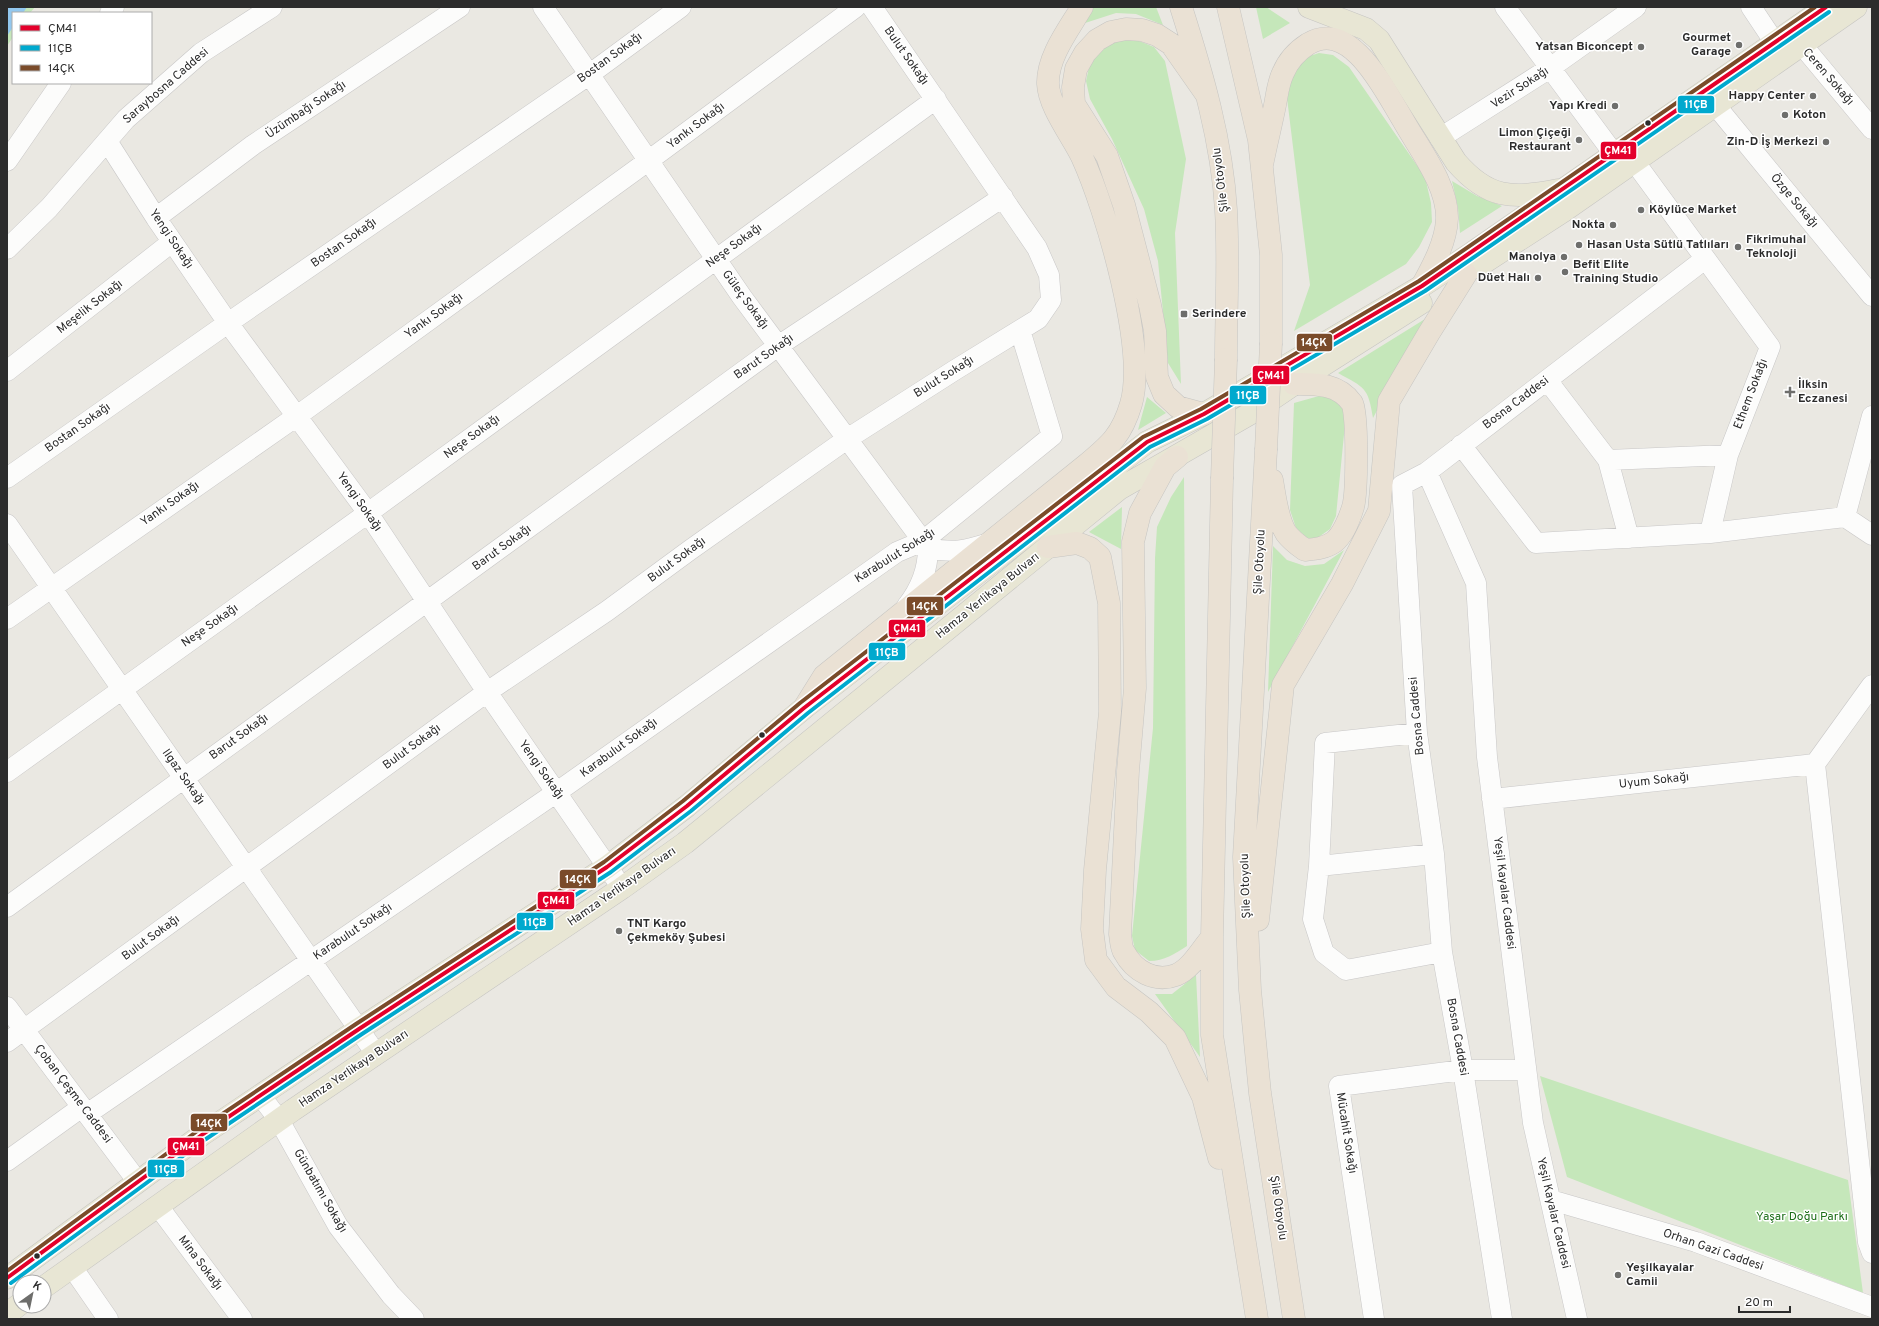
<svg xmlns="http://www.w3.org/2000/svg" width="1879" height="1326" font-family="Overpass,sans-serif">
	<rect width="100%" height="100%" fill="#eae8e2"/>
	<!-- green -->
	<path fill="#c5e7ba" d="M 7,7 L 35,7 L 30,13 L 13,13 L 13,37 L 7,46 Z
		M 1092,7 L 1156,7 L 1163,25 L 1136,14 L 1116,13 L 1082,24 Z
		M 1256,7 L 1266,7 L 1290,23 L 1263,39 Z
		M 1134,39 L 1154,47 L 1165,61 L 1186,159 L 1175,233 L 1181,384 L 1168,363 L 1158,261 L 1144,209 L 1112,139 L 1090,99 L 1086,81 L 1090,63 L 1098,51 L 1113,40 Z
		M 1319,53 L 1333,55 L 1349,67 L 1425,177 L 1431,203 L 1432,222 L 1419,247 L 1406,264 L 1294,331 L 1310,285 L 1287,98 C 1289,85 1292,65 1304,58 C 1308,56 1314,55 1319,53 Z
		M 1452,181 L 1477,196 L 1502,206 L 1460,233 L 1458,208 Z
		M 1425,319 L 1373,418 C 1368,387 1365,388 1338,373 Z
		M 1319,396 C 1336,398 1339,398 1346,414 L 1336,516 L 1330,529 L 1316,539 L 1307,538 L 1296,528 L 1290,510 L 1294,403 Z
		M 1147,397 L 1166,413 L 1138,430 Z
		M 1184,477 L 1187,946 C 1174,954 1165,961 1149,961 L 1135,950 L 1132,936 L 1153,728 L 1155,558 L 1157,527 L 1171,497 Z
		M 1122,507 L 1121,549 L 1089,532 Z
		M 1273,546 L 1287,560 L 1305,566 L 1324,564 L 1344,550 L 1268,692 Z
		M 1196,975 L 1200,1057 L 1155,994 L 1172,994 Z
		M 1540,1076 L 1848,1180 L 1863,1293 L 1567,1177 Z"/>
	<!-- water -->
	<path fill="#93c8ef" d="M 7,7 L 27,7 L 23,13 L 13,13 L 13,27 L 7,36 Z"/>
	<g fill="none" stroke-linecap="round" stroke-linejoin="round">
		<defs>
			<path id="minor" d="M 543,7 L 742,297 L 928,548
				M 1505,7 L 1614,154
				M 1751,7 L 1775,43 L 1802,45 L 1872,129
				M 110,13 L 114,7
				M 1716,106 L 1872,296
				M 1440,138 L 1550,68 L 1636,7
				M 107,141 L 156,218 L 228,323 L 368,513 L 487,692 L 622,888
				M 7,161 L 61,83
				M 1634,161 L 1770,347 L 1728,455 L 1710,533 L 1845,517
				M 156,218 L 253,145 L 460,7
				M 7,249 L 49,208 L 126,119 L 201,53 L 272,7
				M 7,371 L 172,242
				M 1547,380 L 1608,460 L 1728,455
				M 1461,445 L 1536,543 L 1710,533
				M 1608,460 L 1629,538
				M 1427,472 L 1476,583 L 1487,757 L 1533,1123 L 1577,1319
				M 7,478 L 228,323 L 590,74 L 681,7
				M 1845,517 L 1872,416
				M 1845,517 L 1872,535
				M 7,524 L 376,1054
				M 907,606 C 921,588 928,570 928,548 C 954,553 964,551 989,543
				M 7,619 L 297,416 L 648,161 L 856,7
				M 1417,733 L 1325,743 L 1319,866 L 1313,919 L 1324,953 L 1346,970 L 1442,952
				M 1815,764 L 1868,1242 L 1872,1253
				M 1815,764 L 1872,685
				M 7,772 L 368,513 L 936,99
				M 1492,799 L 1815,764
				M 1319,866 L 1434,854
				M 7,907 L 778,346 L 1003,197
				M 7,1007 L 138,1182
				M 7,1042 L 487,692 L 607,611 L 690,550 L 847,439 L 955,370 L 1038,319 L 1051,300 L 1049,275 L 1037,248 L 872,7
				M 260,1095 L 279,1120 L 338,1226 L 391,1295 L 414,1319
				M 87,1114 L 557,792 L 897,552 L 923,541 L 1052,436 L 1020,330
				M 7,1161 L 82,1107
				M 1551,1200 L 1696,1242 L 1872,1307
				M 158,1206 L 242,1319
				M 72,1267 L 108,1319
				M 1374,1319 L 1339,1086 L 1463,1070 L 1526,1070
				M 1502,1319 L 1463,1070 L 1442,952 L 1434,854 L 1417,733 L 1402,485 L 1427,472 L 1705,259"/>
			<path id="major" d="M 1309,7 L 1366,29 L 1379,40 L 1456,162 C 1488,199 1511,199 1558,190
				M 1477,267 L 1565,210 L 1856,7
				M 7,1278 L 203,1134 L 359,1029 L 607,867 L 687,806 L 804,708 L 1147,442 L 1204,414 L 1422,286 L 1472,253 L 1826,7
				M 44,1287 L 293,1110 L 622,888 L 685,843 L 1119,489 L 1253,412 L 1309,374 L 1421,303
				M 7,1314 L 20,1304"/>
			<path id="highway" d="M 1181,7 C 1202,73 1222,141 1226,210 C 1229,260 1226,309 1226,359
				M 1228,7 L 1259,140 L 1271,255 L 1271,343
				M 1262,165 C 1266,145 1271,125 1275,105 C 1277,95 1278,83 1283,73 C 1288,61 1297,51 1308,44 C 1351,18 1385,91 1403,120 C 1419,149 1448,185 1447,219 C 1446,242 1433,266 1422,286
				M 1204,414 L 1178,407 L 1164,394 L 1157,377 L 1155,331 L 1150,305 L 1124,205 L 1107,156 L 1074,104 L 1073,87 L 1076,69 L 1085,53 L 1097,40 L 1111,32 L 1126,29 L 1142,30 L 1157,35 L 1171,44 L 1206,94
				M 1266,450 L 1244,857 L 1250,990 L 1260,1093 L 1294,1319
				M 1177,457 L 1165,467 L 1140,513 L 1133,542 L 1135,688 L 1128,771 L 1120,934 C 1121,940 1121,948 1124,952 C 1134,971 1155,983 1176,975 C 1191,969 1202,949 1212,937
				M 1222,479 L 1212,937 L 1212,1035 L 1257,1319
				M 1272,480 C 1275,496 1277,519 1286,533 C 1291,540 1298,545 1305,550 C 1316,549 1325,548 1334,542 C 1343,535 1350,517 1353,507 C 1357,494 1358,412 1352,403 C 1338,383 1316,384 1294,384
				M 1048,547 L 1077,543 L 1090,548 L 1100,557 L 1109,603 L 1110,712 L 1095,870 L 1092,929 L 1096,960 L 1116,987 L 1149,1012 L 1175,1038 L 1203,1097 L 1219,1158
				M 804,708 L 824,676 L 1086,465 C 1110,445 1122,435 1131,404 C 1147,349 1106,209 1082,157 C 1072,136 1049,107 1048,84 C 1047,57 1069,29 1082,7
				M 1258,920 L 1283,685 L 1342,584 L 1379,511 L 1389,401 L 1429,333 L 1466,274"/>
		</defs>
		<!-- minor casing -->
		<use href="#minor" stroke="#c8c7c7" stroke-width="21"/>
		<!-- major casing -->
		<use href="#major" stroke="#c6c5c2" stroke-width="23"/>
		<!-- highway casing -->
		<use href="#highway" stroke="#c6c5c2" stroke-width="23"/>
		<!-- minor -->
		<use href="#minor" stroke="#fcfcfb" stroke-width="20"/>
		<!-- major -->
		<use href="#major" stroke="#e8e6d4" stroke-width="22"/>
		<!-- highway -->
		<use href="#highway" stroke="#eae1d4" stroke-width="22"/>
		<defs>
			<path id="highway-bridge" d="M 1266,450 L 1271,343
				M 1222,479 L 1226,359"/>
		</defs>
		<!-- highway-bridge casing -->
		<use href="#highway-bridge" stroke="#c6c5c2" stroke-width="23" stroke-linecap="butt"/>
		<!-- highway-bridge -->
		<use href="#highway-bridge" stroke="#eae1d4" stroke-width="22"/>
		<defs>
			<path id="bus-1" d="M 7,1278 L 203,1134 L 359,1029 L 607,867 L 687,806 L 804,708 L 1147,442 L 1204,414 L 1422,286 L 1826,7"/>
			<path id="bus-2" d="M 11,1283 L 206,1139 L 362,1034 L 611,872 L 691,811 L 808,713 L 1150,447 L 1207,419 L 1425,291 L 1829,12"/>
			<path id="bus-3" d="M 7,1271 L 200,1129 L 356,1024 L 604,862 L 683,801 L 800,703 L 1143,437 L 1201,409 L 1419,281 L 1815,7"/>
		</defs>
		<!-- bus-1 casing -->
		<use href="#bus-1" stroke="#fff" stroke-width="7"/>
		<!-- bus-2 casing -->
		<use href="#bus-2" stroke="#fff" stroke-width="7"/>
		<!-- bus-3 casing -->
		<use href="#bus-3" stroke="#fff" stroke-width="7"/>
		<!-- bus-1 -->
		<use href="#bus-1" stroke="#e4002b" stroke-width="4"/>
		<!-- bus-2 -->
		<use href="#bus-2" stroke="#00a9ce" stroke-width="4"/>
		<!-- bus-3 -->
		<use href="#bus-3" stroke="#7a4b2a" stroke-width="4"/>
	</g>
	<!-- markers -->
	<g fill="#6e6e6c" stroke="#fff" stroke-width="1.5">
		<circle cx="1739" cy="45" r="4"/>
		<circle cx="1641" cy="47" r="4"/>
		<circle cx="1813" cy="96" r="4"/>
		<circle cx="1615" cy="106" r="4"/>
		<circle cx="1785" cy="115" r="4"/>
		<circle cx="1579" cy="140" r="4"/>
		<circle cx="1826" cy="142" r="4"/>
		<circle cx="1641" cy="210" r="4"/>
		<circle cx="1613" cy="225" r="4"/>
		<circle cx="1579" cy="245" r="4"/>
		<circle cx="1738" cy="247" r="4"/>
		<circle cx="1564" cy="257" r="4"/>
		<circle cx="1565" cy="272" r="4"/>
		<circle cx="1538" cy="278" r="4"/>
		<rect x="1180" y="310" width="8" height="8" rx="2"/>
		<path d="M1788 386h4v4h4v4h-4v4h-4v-4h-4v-4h4z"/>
		<circle cx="619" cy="931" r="4"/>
		<circle cx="1618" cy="1275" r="4"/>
	</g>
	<g fill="#2c2c2c" stroke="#fff" stroke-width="1.5">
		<circle cx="1648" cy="123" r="3.5"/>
		<circle cx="762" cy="735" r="3.5"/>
		<circle cx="37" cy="1256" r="3.5"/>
	</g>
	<g text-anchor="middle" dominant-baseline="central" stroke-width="3" stroke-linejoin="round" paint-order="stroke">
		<!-- poi labels -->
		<g font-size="12" font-weight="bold" fill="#2c2c2c" stroke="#fff" text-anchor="end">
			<text x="1731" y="38">Gourmet<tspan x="1731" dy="14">Garage</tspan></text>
			<text x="1633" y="47">Yatsan Biconcept</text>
			<text x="1805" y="96">Happy Center</text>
			<text x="1607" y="106">Yapı Kredi</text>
			<text x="1793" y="115" text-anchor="start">Koton</text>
			<text x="1571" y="133">Limon Çiçeği<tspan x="1571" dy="14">Restaurant</tspan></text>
			<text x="1818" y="142">Zin-D İş Merkezi</text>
			<text x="1649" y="210" text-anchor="start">Köylüce Market</text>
			<text x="1605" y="225">Nokta</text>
			<text x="1746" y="240" text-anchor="start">Fikrimuhal<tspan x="1746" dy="14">Teknoloji</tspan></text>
			<text x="1587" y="245" text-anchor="start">Hasan Usta Sütlü Tatlıları</text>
			<text x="1556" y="257">Manolya</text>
			<text x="1573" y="265" text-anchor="start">Befit Elite<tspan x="1573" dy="14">Training Studio</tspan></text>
			<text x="1530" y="278">Düet Halı</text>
			<text x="1192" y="314" text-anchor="start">Serindere</text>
			<text x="1798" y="385" text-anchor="start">İlksin<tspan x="1798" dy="14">Eczanesi</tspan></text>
			<text x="627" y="924" text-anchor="start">TNT Kargo<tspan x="627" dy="14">Çekmeköy Şubesi</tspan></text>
			<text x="1626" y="1268" text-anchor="start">Yeşilkayalar<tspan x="1626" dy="14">Camii</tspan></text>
		</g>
		<!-- street labels -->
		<g font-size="12" fill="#2c2c2c" stroke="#fff">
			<text transform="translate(906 56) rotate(55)">Bulut Sokağı</text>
			<text transform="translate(610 58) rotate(-36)">Bostan Sokağı</text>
			<text transform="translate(1828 77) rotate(49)">Ceren Sokağı</text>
			<text transform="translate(166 86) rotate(-41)">Saraybosna Caddesi</text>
			<text transform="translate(1520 88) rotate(-33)">Vezir Sokağı</text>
			<text transform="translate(306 110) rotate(-34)">Üzümbağı Sokağı</text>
			<text transform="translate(696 126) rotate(-37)">Yankı Sokağı</text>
			<text transform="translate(1221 180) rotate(-97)">Şile Otoyolu</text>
			<text transform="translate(1794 201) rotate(50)">Özge Sokağı</text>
			<text transform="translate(171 239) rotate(56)">Yengi Sokağı</text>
			<text transform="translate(344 243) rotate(-35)">Bostan Sokağı</text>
			<text transform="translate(734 246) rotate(-36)">Neşe Sokağı</text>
			<text transform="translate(745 300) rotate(54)">Güleç Sokağı</text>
			<text transform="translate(90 307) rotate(-38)">Meşelik Sokağı</text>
			<text transform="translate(434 316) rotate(-36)">Yankı Sokağı</text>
			<text transform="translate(764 357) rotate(-35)">Barut Sokağı</text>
			<text transform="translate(944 377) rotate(-32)">Bulut Sokağı</text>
			<text transform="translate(1751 394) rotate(-69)">Ethem Sokağı</text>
			<text transform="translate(1516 403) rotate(-37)">Bosna Caddesi</text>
			<text transform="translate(78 428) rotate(-35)">Bostan Sokağı</text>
			<text transform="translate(472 437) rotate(-36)">Neşe Sokağı</text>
			<text transform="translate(359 502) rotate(55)">Yengi Sokağı</text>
			<text transform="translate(170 504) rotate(-35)">Yankı Sokağı</text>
			<text transform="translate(502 548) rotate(-36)">Barut Sokağı</text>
			<text transform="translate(895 556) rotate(-32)">Karabulut Sokağı</text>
			<text transform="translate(677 560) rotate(-36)">Bulut Sokağı</text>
			<text transform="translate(1260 562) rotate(-87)">Şile Otoyolu</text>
			<text transform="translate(988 596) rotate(-39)">Hamza Yerlikaya Bulvarı</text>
			<text transform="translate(210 626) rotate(-35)">Neşe Sokağı</text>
			<text transform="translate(1417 716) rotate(-95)">Bosna Caddesi</text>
			<text transform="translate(239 737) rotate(-36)">Barut Sokağı</text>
			<text transform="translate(412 747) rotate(-36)">Bulut Sokağı</text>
			<text transform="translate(619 748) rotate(-36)">Karabulut Sokağı</text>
			<text transform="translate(541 770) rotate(55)">Yengi Sokağı</text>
			<text transform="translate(183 777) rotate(55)">Ilgaz Sokağı</text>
			<text transform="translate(1654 781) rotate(-6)">Uyum Sokağı</text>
			<text transform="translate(1246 886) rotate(-92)">Şile Otoyolu</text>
			<text transform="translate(622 887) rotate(-35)">Hamza Yerlikaya Bulvarı</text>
			<text transform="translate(1504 893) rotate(83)">Yeşil Kayalar Caddesi</text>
			<text transform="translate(353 932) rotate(-34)">Karabulut Sokağı</text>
			<text transform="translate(151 938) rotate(-36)">Bulut Sokağı</text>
			<text transform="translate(1457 1037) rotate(80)">Bosna Caddesi</text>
			<text transform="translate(354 1069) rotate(-34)">Hamza Yerlikaya Bulvarı</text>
			<text transform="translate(73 1094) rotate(53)">Çoban Çeşme Caddesi</text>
			<text transform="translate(1346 1133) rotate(81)">Mücahit Sokağı</text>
			<text transform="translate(320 1191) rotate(60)">Günbatımı Sokağı</text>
			<text transform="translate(1278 1208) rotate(82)">Şile Otoyolu</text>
			<text transform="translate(1553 1213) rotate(77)">Yeşil Kayalar Caddesi</text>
			<text transform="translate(1713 1250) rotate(19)">Orhan Gazi Caddesi</text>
			<text transform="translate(200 1263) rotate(53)">Mina Sokağı</text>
		</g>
		<!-- park labels -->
		<g font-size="12" fill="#1c6e18" stroke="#fff">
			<text x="1802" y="1217">Yaşar Doğu Parkı</text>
		</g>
	</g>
	<g stroke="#fff" stroke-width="1.5">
		<rect x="1677" y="95" width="38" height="19" rx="4" fill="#00a9ce"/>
		<rect x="1600" y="141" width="37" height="19" rx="4" fill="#e4002b"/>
		<rect x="1296" y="333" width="37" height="19" rx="4" fill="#7a4b2a"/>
		<rect x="1252" y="365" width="38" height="20" rx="4" fill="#e4002b"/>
		<rect x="1229" y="385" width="38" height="20" rx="4" fill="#00a9ce"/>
		<rect x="906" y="596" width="38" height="20" rx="4" fill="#7a4b2a"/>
		<rect x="888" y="619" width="38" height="19" rx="4" fill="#e4002b"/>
		<rect x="868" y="642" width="38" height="19" rx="4" fill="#00a9ce"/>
		<rect x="559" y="869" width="38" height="20" rx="4" fill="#7a4b2a"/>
		<rect x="537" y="891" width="38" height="19" rx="4" fill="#e4002b"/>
		<rect x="516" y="912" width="38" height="19" rx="4" fill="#00a9ce"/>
		<rect x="190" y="1113" width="38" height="19" rx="4" fill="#7a4b2a"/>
		<rect x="167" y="1137" width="38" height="19" rx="4" fill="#e4002b"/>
		<rect x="147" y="1159" width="38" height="19" rx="4" fill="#00a9ce"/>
	</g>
	<g font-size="11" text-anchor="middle" font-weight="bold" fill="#fff">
		<text x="1696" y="108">11ÇB</text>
		<text x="1618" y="154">ÇM41</text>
		<text x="1314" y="346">14ÇK</text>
		<text x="1271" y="379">ÇM41</text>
		<text x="1248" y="399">11ÇB</text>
		<text x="925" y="610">14ÇK</text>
		<text x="907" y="632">ÇM41</text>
		<text x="887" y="656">11ÇB</text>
		<text x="578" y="883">14ÇK</text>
		<text x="556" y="904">ÇM41</text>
		<text x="535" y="926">11ÇB</text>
		<text x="209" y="1127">14ÇK</text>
		<text x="186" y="1150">ÇM41</text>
		<text x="166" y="1173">11ÇB</text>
	</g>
	<!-- border -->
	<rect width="1879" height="1326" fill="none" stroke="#2c2c2c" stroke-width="16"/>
	<!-- legend -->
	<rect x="12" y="12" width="140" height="72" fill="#ffffff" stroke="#ababab"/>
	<rect x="20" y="25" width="20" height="6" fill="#e4002b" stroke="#ababab"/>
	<text x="48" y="32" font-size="12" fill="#2c2c2c">ÇM41</text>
	<rect x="20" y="45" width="20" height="6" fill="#00a9ce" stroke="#ababab"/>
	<text x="48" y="52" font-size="12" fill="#2c2c2c">11ÇB</text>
	<rect x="20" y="65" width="20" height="6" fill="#7a4b2a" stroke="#ababab"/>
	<text x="48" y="72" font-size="12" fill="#2c2c2c">14ÇK</text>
	<!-- north arrow -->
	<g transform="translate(32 1294) rotate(33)"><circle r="19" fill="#ffffff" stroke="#ababab"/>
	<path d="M0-3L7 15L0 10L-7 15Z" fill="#6e6e6c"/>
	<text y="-6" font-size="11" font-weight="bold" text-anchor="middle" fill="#2c2c2c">K</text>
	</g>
	<!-- scale -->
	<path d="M1739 1306v6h51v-6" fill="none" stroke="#2c2c2c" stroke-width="2"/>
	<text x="1745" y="1306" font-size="12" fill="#2c2c2c" stroke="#ffffff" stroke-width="3" paint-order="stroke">20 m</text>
</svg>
